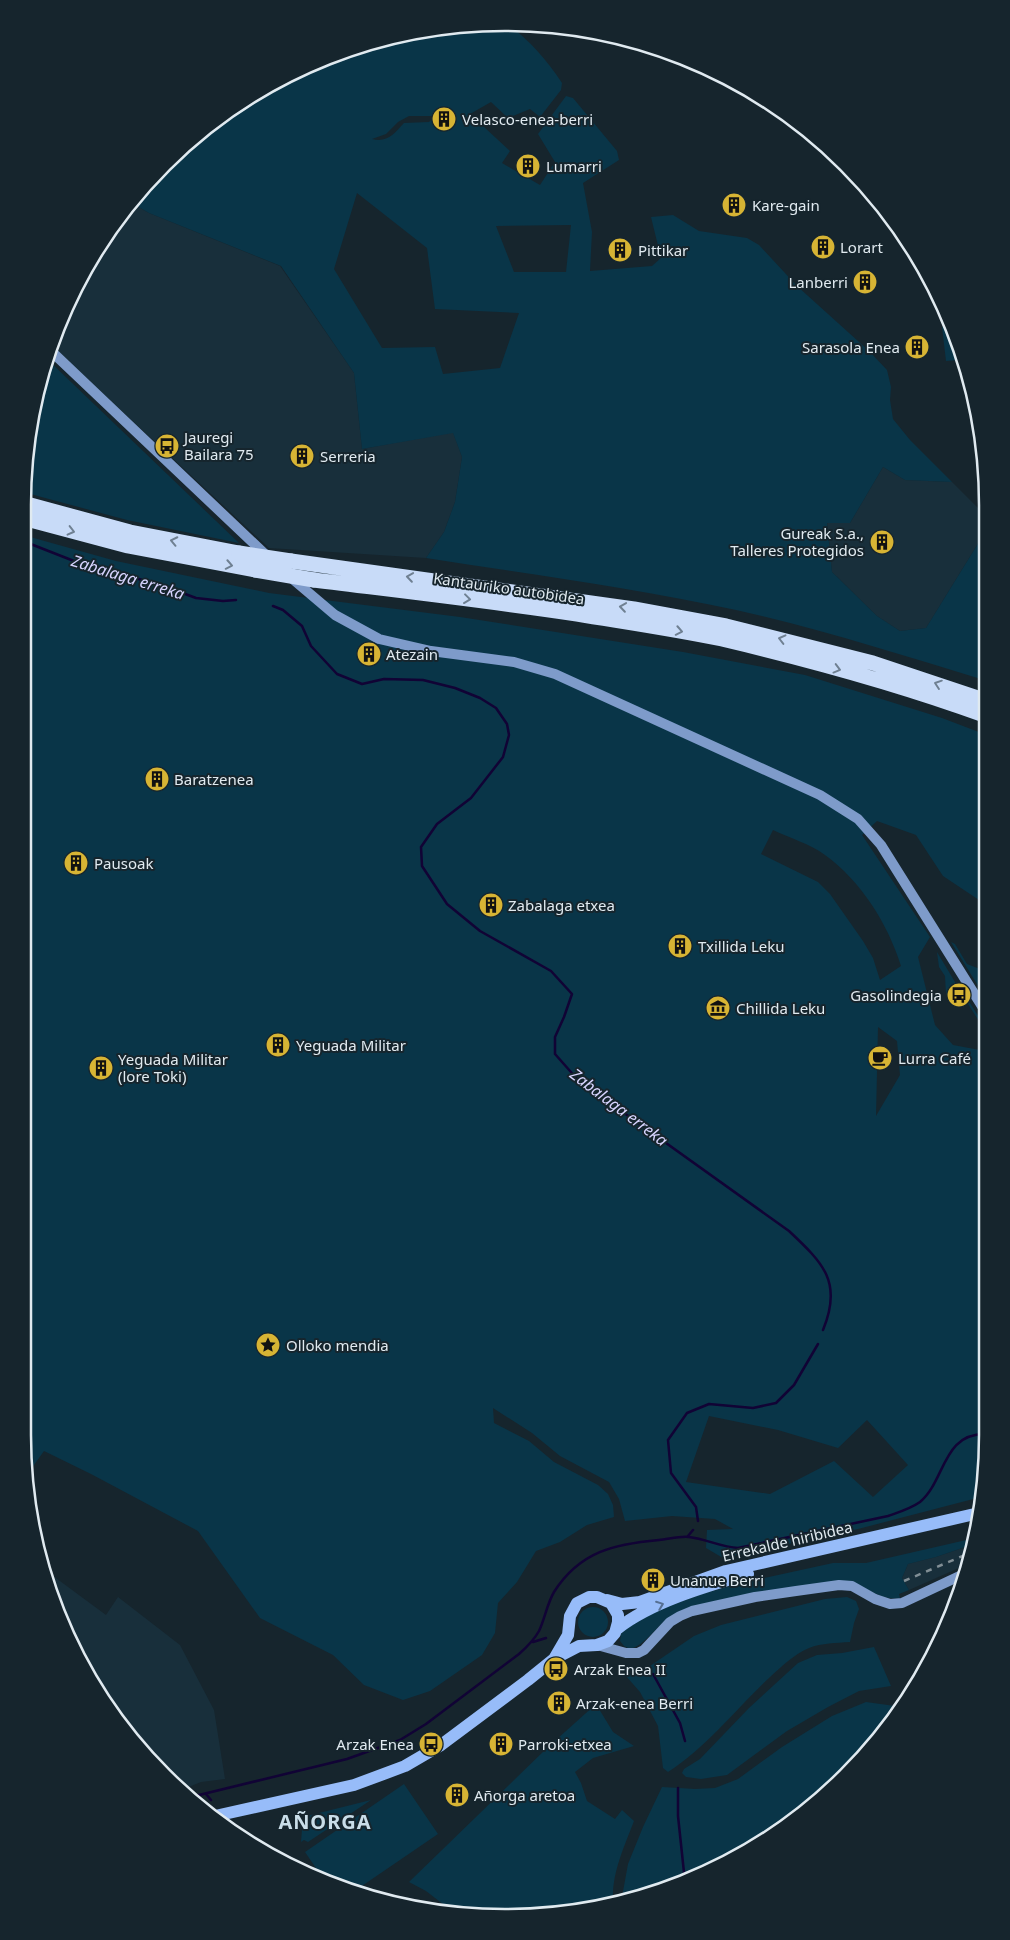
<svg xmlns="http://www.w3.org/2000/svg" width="1010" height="1940" font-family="'Noto Sans',sans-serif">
	<rect width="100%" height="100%" fill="#16252d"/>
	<!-- built -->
	<path fill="#182f3b" d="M 130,202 L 149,213 L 280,266 L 354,373 L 362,449 L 453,432 L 462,457 L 455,502 L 444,532 L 426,558 L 269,548 L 52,346 L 72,291 L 122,211 Z
		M 883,467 L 905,480 L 952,482 L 984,514 L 984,539 L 979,542 L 926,628 L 900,631 L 877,616 L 832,572 L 827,522 L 850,523 Z
		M 974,1544 L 970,1563 L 909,1590 L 902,1578 L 908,1564 L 936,1557 Z
		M 45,1570 L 106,1615 L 118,1597 L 180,1645 L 214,1710 L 225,1779 L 201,1782 L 186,1788 L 122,1729 L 48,1590 Z"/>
	<!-- green -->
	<path fill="#093548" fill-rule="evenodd" d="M 508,24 C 530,41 547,60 562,83 L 561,90 L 540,117 L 530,109 L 508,118 L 491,102 L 470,114 L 510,151 L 502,163 L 540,185 L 555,162 L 538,134 L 566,96 L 573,98 L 617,151 L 619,160 L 583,183 L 592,232 L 590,271 L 652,266 L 661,258 L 651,217 L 673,215 L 699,231 L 747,238 L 759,245 L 797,286 L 869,351 L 887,370 L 891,387 L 890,400 L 893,419 L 910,440 L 952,482 L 905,480 L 883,467 L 850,523 L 827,523 L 832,572 L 877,616 L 900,631 L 926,628 L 979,542 L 984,539 L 984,680 C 902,655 820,629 736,610 C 635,588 528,574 426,558 L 444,532 L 455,502 L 462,457 L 453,433 L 362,449 L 354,373 L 281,266 L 149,213 L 130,202 L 187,142 L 264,87 L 350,48 L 442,27 ZM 409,116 L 435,116 L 429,122 L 404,123 C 394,134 387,143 372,139 L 386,134 L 398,122 ZM 357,193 L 427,248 L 435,309 L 519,313 L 500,368 L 443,374 L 435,347 L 382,348 L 334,269 ZM 571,225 L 566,272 L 514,272 L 496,226 Z
		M 952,326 L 959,360 L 946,361 L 942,327 Z
		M 47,359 L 239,543 L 127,520 L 23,492 L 24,474 L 39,380 Z
		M 23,535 L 116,561 L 269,593 L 460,617 L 683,652 L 805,675 L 942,718 L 984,734 L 985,904 L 943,876 L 916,835 L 877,821 L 862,835 L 930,937 L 918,957 L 935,1025 L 953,1045 L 985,1051 L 986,1466 L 981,1497 L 858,1529 L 723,1558 L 706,1548 L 707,1530 L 733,1529 L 715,1519 L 672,1516 L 625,1521 L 619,1499 L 609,1482 L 560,1456 L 532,1433 L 493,1408 L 494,1423 L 529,1441 L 554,1462 L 598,1485 L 608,1494 L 613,1505 L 614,1517 L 587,1525 L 560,1542 L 536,1551 L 517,1582 L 498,1603 L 495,1633 L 482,1655 L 430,1691 L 403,1700 L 364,1685 L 333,1655 L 260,1618 L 198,1531 L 91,1474 L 44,1451 L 29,1472 L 23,1435 ZM 773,830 C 790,838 810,844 825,855 C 861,881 888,924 901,966 L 880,980 L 873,958 L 863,941 L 830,894 L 818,882 L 761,854 ZM 878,1027 L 897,1041 L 900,1075 L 876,1116 ZM 709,1416 L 778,1430 L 838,1448 L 867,1420 L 908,1465 L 873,1497 L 834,1461 L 770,1494 L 686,1482 Z
		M 951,942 L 955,944 L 967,964 L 985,971 L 985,997 Z
		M 937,952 L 958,987 L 959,991 L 956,993 L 960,999 L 963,997 L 968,1000 L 984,1025 L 979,1021 L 968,1004 L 946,994 L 945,976 L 939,967 Z
		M 975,1538 L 974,1544 L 936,1557 L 908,1564 L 902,1578 L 909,1590 L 899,1594 L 900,1598 C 881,1601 866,1587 848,1581 L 667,1619 C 655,1628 645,1645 630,1649 L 624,1646 L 620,1641 L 621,1634 L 627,1627 L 640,1616 L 705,1593 L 746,1582 L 833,1563 L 866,1563 Z
		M 847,1597 L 856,1601 L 859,1609 L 854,1623 L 850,1642 C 836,1643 822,1643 809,1648 C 793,1655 781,1667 769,1678 C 736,1709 707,1747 668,1772 L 663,1768 L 658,1726 L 640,1692 L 626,1676 L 647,1668 L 694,1636 L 721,1625 L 825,1599 Z
		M578 1622a15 15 0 1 1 30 0a15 15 0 1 1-30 0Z
		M 874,1647 L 891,1686 L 859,1691 L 828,1707 L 787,1731 L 727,1775 L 701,1779 L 686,1777 L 682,1773 L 684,1769 L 700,1759 L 749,1708 L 798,1663 L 817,1655 L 842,1653 Z
		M 906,1700 L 888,1729 L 823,1798 L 690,1881 L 622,1897 L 628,1864 L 643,1827 L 662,1787 L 695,1789 L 715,1788 L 738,1779 L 782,1747 L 832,1716 L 866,1702 L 895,1706 Z
		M 596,1704 L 613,1732 L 634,1746 L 593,1758 L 575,1772 L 581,1783 L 587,1801 L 615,1819 L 622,1810 L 634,1821 C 625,1845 612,1872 613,1899 L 537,1916 L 448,1908 L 426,1891 L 409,1882 L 546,1749 Z
		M 404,1784 L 438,1834 L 356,1890 L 320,1874 L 305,1852 Z
		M 371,1800 L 308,1842 L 304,1840 L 301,1842 L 303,1817 Z"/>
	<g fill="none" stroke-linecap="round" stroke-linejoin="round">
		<!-- stream -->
		<path stroke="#110335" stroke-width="2.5" d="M 23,541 L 79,563 L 161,585 L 196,598 L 223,601 L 236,600
			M 273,606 L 283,610 L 302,626 L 311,646 L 337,674 L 362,684 L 384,679 L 423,680 L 455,688 L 480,698 L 496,708 L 507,724 L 509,735 L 503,757 L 471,798 L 437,824 L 421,847 L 422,866 L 447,904 L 480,931 L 551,971 L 572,994 L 564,1017 L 555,1037 L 555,1054 L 578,1080 L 789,1231 C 823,1263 843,1282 823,1330
			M 698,1521 L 696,1507 L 671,1473 L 668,1440 L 687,1413 L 709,1404 L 753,1408 L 776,1403 L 794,1385 L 818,1344
			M 688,1536 L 693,1530
			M 533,1642 L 546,1638
			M 653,1674 L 680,1723 L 685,1741
			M 678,1788 L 678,1816 L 685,1882
			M 206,1794 L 211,1800
			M 195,1796 L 347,1759 L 400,1740 L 426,1724 L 519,1654 C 527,1647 534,1640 539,1631 C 545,1618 547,1604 554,1592 C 580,1551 615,1544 659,1540 C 669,1539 680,1536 689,1537 C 706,1539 721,1547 738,1548 L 888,1516 C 899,1512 910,1509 920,1502 C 946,1480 942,1433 986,1434"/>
		<!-- secondary -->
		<path stroke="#7e9bca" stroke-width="10" d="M 50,350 L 269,558
			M 289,576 L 335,615 L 379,639 L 431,651 L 514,662 L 555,674 L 820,795 L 858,819 L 881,845 L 985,1011
			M 597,1645 L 626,1653 L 638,1653 L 644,1650 L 670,1622 L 680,1616 L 692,1611 L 755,1597 L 796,1591 L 839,1585 L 852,1586 L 875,1599 L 890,1604 L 902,1603 L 966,1573"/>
		<!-- primary -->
		<path stroke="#97bcf9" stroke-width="12" d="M 607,1600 L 622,1604 L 640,1602 L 726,1571 L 979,1513
			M 617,1629 C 651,1602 707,1586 748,1574
			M 215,1816 L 354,1785 L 405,1766 L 441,1745 L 528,1680 L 554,1659 L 579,1646 L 597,1645 L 608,1641 L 615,1633 L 618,1622 L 618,1615 L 611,1603 L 597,1597 L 589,1597 L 577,1603 L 570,1616 L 568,1635 L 554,1659"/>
		<!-- highway -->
		<path stroke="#c8dbf8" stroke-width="15" d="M 23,503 L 130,532 L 239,553
			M 23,518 L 128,546 L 255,570
			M 291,561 L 634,609 L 726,626 L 873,663 L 984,700
			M 314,580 C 402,591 490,601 577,614 C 625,622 674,629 722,639 C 811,660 899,684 984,715"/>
		<!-- rail -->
		<path stroke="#818e95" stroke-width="2.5" stroke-dasharray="6 6" stroke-linecap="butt" d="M 904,1581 L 972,1552"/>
		<!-- highway-bridge -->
		<path stroke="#c8dbf8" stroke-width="15" d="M 239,553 L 291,561
			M 255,570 L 314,580"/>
	</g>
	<!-- one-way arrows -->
	<defs><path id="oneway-chevron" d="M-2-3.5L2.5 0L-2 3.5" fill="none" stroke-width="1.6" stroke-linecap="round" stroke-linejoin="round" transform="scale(1.25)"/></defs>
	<g stroke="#6f8092">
		<use href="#oneway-chevron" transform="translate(71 531) rotate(14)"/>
		<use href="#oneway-chevron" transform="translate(174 541) rotate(-168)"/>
		<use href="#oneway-chevron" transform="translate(229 565) rotate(11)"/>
		<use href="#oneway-chevron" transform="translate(410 577) rotate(-172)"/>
		<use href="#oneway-chevron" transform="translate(467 599) rotate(7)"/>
		<use href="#oneway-chevron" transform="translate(623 607) rotate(-172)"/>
		<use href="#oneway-chevron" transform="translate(679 631) rotate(11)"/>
		<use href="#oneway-chevron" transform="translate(782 639) rotate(-166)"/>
		<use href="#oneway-chevron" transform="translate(837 669) rotate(15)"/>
		<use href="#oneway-chevron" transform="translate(938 684) rotate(-161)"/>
	</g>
	<use stroke="#567093" href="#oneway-chevron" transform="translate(660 1605) rotate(-21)"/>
	<!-- icons -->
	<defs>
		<symbol id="building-disc" viewBox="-11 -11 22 22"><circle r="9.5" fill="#d7b434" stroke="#16252d"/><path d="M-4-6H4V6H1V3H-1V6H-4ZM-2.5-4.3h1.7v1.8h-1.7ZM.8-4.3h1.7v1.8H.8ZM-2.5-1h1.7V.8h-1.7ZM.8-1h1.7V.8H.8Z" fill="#111"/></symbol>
		<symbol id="bus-disc" viewBox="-11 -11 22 22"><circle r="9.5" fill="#d7b434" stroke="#16252d"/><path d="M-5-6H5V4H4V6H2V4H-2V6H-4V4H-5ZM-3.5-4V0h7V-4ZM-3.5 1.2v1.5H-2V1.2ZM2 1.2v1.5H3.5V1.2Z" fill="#111"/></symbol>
		<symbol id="museum-disc" viewBox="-11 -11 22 22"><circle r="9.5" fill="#d7b434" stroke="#16252d"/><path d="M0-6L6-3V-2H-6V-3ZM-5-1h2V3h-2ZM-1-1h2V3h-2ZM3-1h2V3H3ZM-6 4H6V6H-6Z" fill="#111"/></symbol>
		<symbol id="cafe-disc" viewBox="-11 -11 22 22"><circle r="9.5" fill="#d7b434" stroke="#16252d"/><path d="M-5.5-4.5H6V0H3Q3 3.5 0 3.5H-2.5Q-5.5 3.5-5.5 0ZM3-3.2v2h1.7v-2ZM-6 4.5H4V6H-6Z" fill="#111"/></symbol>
		<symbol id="sight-disc" viewBox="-11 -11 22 22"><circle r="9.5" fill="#d7b434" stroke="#16252d"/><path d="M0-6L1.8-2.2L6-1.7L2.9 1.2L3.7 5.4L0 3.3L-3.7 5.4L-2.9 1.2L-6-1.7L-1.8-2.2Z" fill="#111"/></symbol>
	</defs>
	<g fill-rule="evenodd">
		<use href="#building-disc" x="430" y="105" width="28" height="28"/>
		<use href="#building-disc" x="514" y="152" width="28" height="28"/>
		<use href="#building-disc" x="720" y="191" width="28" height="28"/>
		<use href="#building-disc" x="809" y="233" width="28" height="28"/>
		<use href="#building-disc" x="606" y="236" width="28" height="28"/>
		<use href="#building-disc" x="851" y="268" width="28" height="28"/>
		<use href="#building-disc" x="903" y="333" width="28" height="28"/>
		<use href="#bus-disc" x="153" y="432" width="28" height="28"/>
		<use href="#building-disc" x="288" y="442" width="28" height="28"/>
		<use href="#building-disc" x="868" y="528" width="28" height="28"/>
		<use href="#building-disc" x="355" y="640" width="28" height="28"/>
		<use href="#building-disc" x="143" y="765" width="28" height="28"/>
		<use href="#building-disc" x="62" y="849" width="28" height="28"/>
		<use href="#building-disc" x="477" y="891" width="28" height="28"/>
		<use href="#building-disc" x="666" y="932" width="28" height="28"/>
		<use href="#bus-disc" x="945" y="981" width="28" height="28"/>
		<use href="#museum-disc" x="704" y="994" width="28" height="28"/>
		<use href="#building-disc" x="264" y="1031" width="28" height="28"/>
		<use href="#cafe-disc" x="866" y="1044" width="28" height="28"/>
		<use href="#building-disc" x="87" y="1054" width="28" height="28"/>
		<use href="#sight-disc" x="254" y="1331" width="28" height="28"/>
		<use href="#building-disc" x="639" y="1566" width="28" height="28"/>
		<use href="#bus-disc" x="542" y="1655" width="28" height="28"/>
		<use href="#building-disc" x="545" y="1689" width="28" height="28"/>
		<use href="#bus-disc" x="417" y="1730" width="28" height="28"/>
		<use href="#building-disc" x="487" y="1730" width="28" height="28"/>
		<use href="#building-disc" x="443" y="1781" width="28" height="28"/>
	</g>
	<g text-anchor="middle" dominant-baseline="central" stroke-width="4" stroke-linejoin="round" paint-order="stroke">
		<!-- poi labels -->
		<g font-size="15" fill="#e0eaf0" stroke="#16252d" text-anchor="start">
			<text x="462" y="119">Velasco-enea-berri</text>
			<text x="546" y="166">Lumarri</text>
			<text x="752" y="205">Kare-gain</text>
			<text x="840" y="247">Lorart</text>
			<text x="638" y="250">Pittikar</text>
			<text x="848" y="282" text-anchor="end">Lanberri</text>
			<text x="900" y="347" text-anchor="end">Sarasola Enea</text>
			<text x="184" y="437">Jauregi<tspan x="184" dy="17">Bailara 75</tspan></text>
			<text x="320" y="456">Serreria</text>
			<text x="864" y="533" text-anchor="end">Gureak S.a.,<tspan x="864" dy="17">Talleres Protegidos</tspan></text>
			<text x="386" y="654">Atezain</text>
			<text x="174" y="779">Baratzenea</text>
			<text x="94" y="863">Pausoak</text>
			<text x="508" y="905">Zabalaga etxea</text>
			<text x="698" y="946">Txillida Leku</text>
			<text x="942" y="995" text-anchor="end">Gasolindegia</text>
			<text x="736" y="1008">Chillida Leku</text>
			<text x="296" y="1045">Yeguada Militar</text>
			<text x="898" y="1058">Lurra Café</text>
			<text x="118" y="1059">Yeguada Militar<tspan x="118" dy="17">(lore Toki)</tspan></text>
			<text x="286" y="1345">Olloko mendia</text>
			<text x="670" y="1580">Unanue Berri</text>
			<text x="574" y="1669">Arzak Enea II</text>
			<text x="576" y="1703">Arzak-enea Berri</text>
			<text x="414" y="1744" text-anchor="end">Arzak Enea</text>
			<text x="518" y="1744">Parroki-etxea</text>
			<text x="474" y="1795">Añorga aretoa</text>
		</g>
		<!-- street labels -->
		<g font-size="15" fill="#e0eaf0" stroke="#16252d">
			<text transform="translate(509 588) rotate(8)">Kantauriko autobidea</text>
			<text transform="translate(787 1541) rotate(-13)">Errekalde hiribidea</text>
		</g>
		<!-- water labels -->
		<g font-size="16" font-style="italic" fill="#d7d4fe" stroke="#16252d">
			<text transform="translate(128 577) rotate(17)">Zabalaga erreka</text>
			<text transform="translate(619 1107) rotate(37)">Zabalaga erreka</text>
		</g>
		<!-- district labels -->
		<g font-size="20" font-weight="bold" letter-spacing="1" fill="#c9dde8" stroke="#16252d">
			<text x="325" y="1821">AÑORGA</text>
		</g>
	</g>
	<!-- crop -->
	<path d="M0 0H1010V1940H0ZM505 31H505A474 474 0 0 1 979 505V1435A474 474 0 0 1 505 1909H505A474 474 0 0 1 31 1435V505A474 474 0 0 1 505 31Z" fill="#16252d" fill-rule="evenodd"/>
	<path fill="none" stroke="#e0eaf0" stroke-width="2.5" d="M505 31H505A474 474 0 0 1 979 505V1435A474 474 0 0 1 505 1909H505A474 474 0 0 1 31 1435V505A474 474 0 0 1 505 31Z"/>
</svg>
